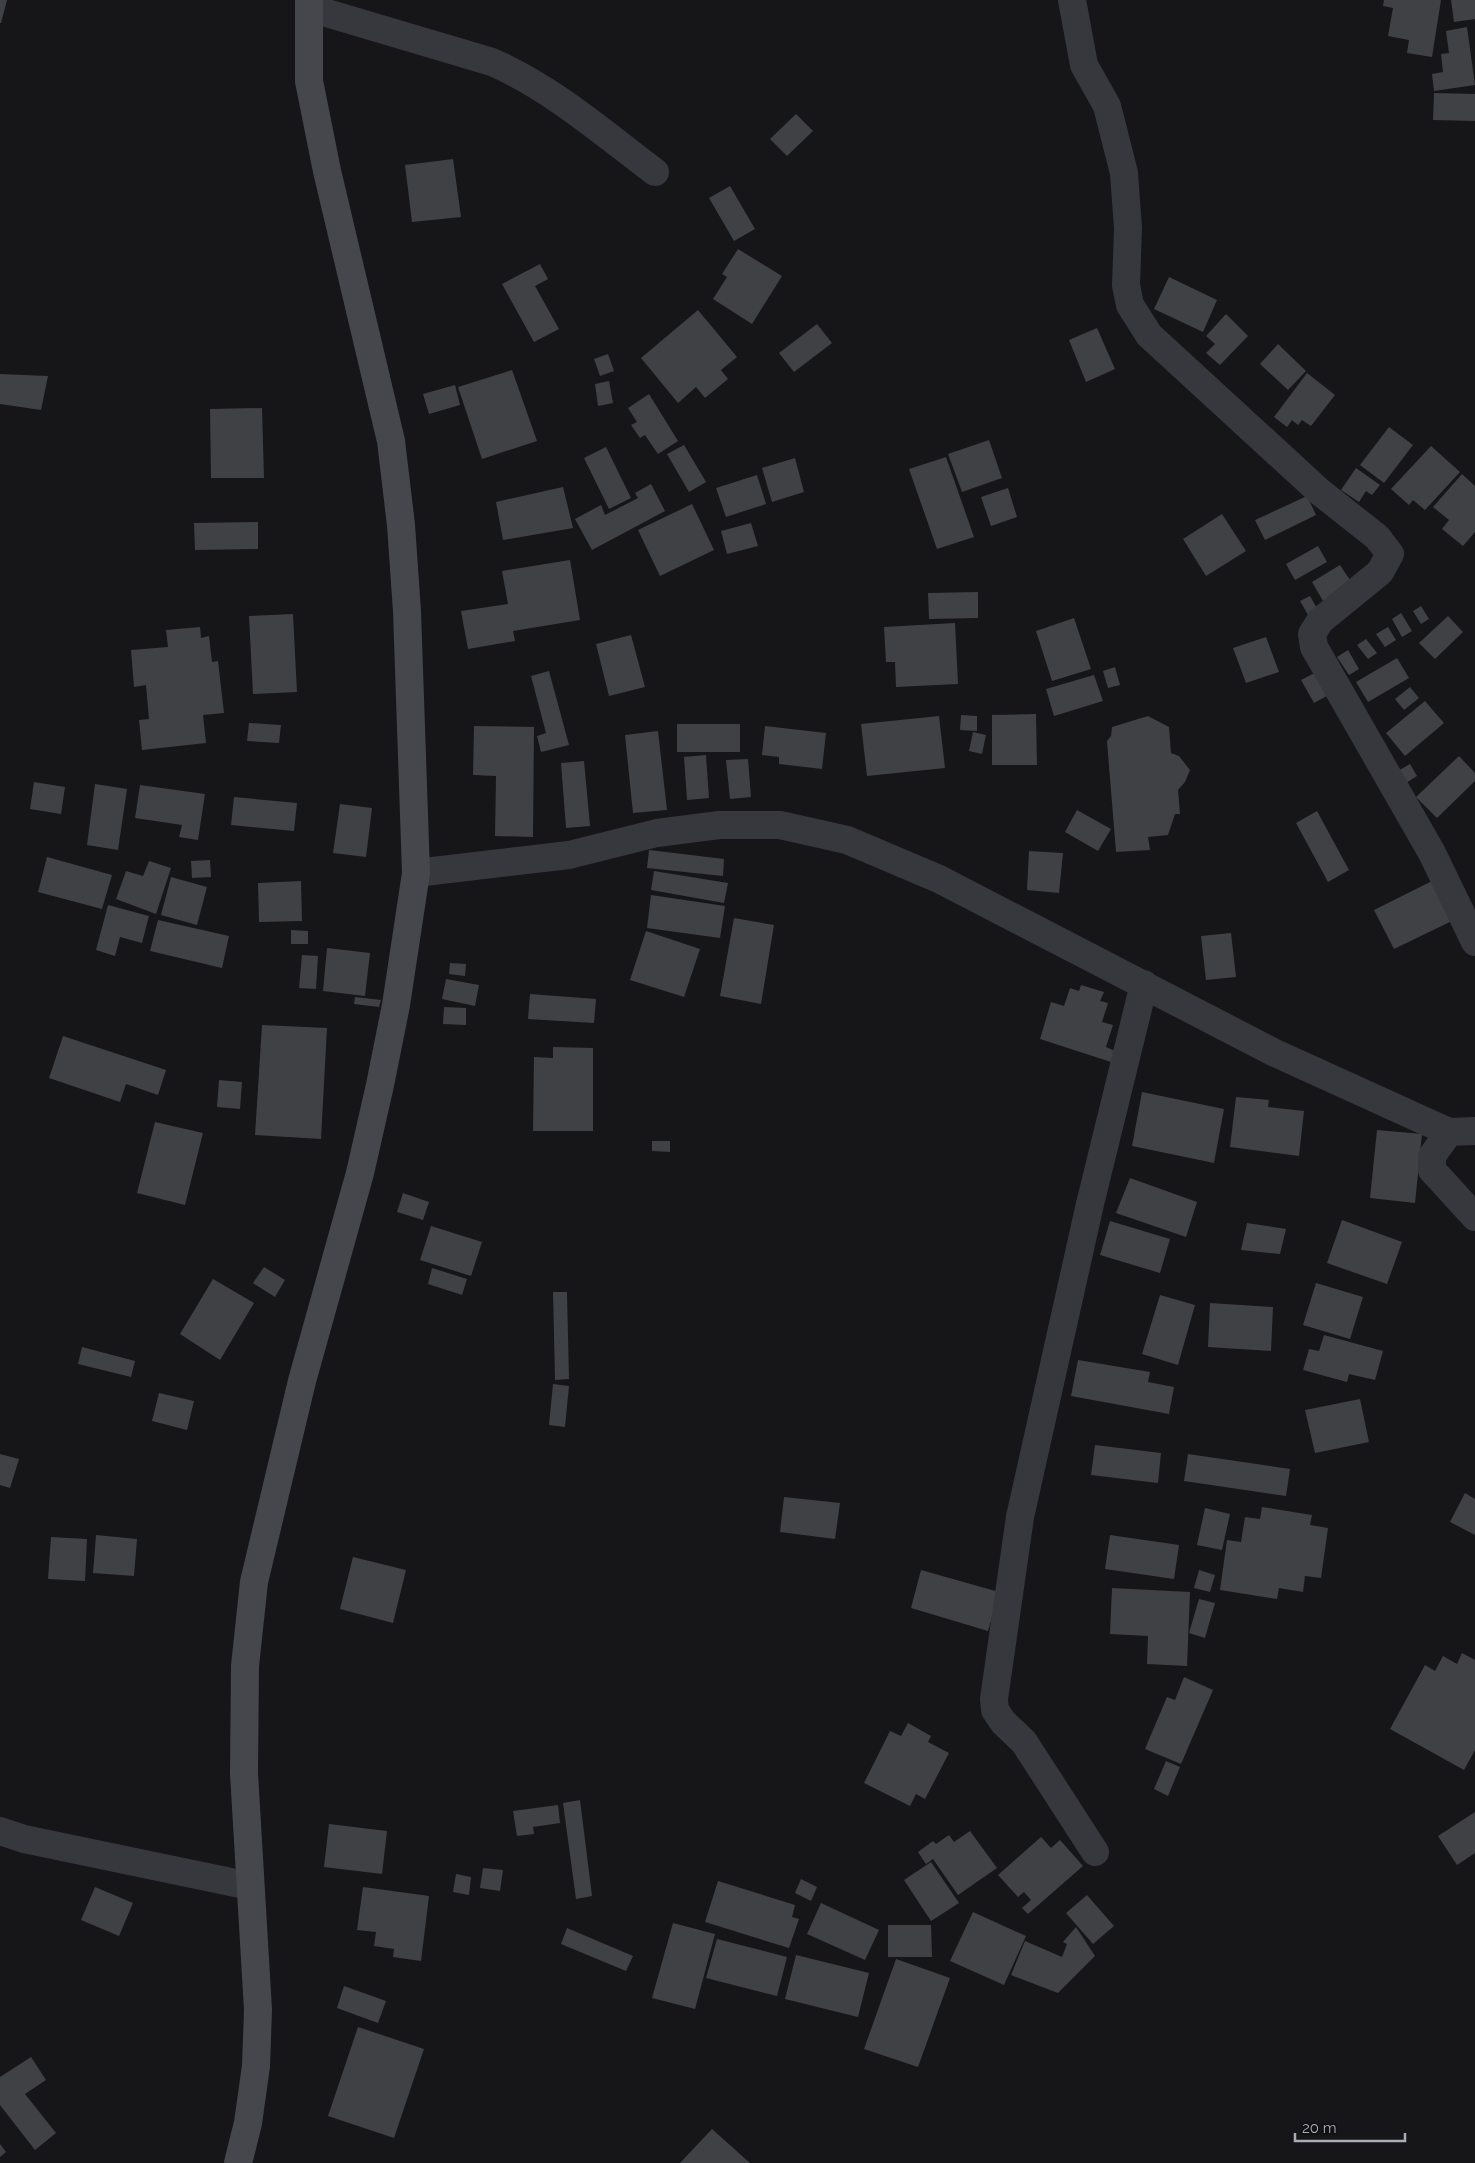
<svg xmlns="http://www.w3.org/2000/svg" width="1475" height="2163" font-family="Raleway,sans-serif">
	<rect width="100%" height="100%" fill="#161618"/>
	<!-- building -->
	<path fill="#404145" d="M 0,0 L 7,0 L 1,23 L 0,23 Z
		M 1384,0 L 1441,0 L 1432,57 L 1407,53 L 1409,40 L 1388,36 L 1393,8 L 1383,6 Z
		M 1451,0 L 1475,0 L 1475,19 L 1454,22 Z
		M 1467,27 L 1475,85 L 1434,91 L 1432,74 L 1443,72 L 1441,54 L 1449,53 L 1446,31 Z
		M 1434,93 L 1475,94 L 1475,121 L 1433,120 Z
		M 796,114 L 813,131 L 787,156 L 770,139 Z
		M 453,159 L 461,217 L 412,222 L 405,165 Z
		M 730,186 L 755,229 L 734,241 L 709,198 Z
		M 738,249 L 782,276 L 752,324 L 713,299 L 727,277 L 722,274 Z
		M 540,264 L 548,279 L 535,286 L 559,329 L 534,342 L 502,284 Z
		M 1169,277 L 1217,300 L 1203,332 L 1154,309 Z
		M 698,310 L 737,357 L 721,370 L 728,379 L 705,398 L 696,387 L 678,403 L 641,358 Z
		M 1226,314 L 1248,336 L 1220,365 L 1206,353 L 1215,344 L 1206,336 Z
		M 817,324 L 832,343 L 794,372 L 779,353 Z
		M 1097,328 L 1115,369 L 1086,382 L 1069,340 Z
		M 1278,344 L 1306,371 L 1288,390 L 1260,364 Z
		M 608,354 L 614,371 L 600,376 L 594,359 Z
		M 512,370 L 537,441 L 482,459 L 458,387 Z
		M 1307,373 L 1335,395 L 1311,426 L 1302,420 L 1298,425 L 1292,420 L 1287,427 L 1274,417 Z
		M 0,374 L 48,376 L 41,410 L 0,404 Z
		M 609,381 L 613,403 L 598,406 L 595,384 Z
		M 455,385 L 460,405 L 429,414 L 423,394 Z
		M 649,394 L 678,441 L 658,454 L 645,435 L 640,438 L 631,425 L 637,422 L 628,408 Z
		M 262,408 L 264,478 L 211,478 L 210,409 Z
		M 1389,427 L 1413,445 L 1384,483 L 1360,465 Z
		M 989,440 L 1002,478 L 962,492 L 948,454 Z
		M 684,445 L 706,482 L 689,492 L 667,454 Z
		M 1431,446 L 1460,472 L 1425,510 L 1413,500 L 1409,505 L 1391,489 Z
		M 606,447 L 631,498 L 609,509 L 584,458 Z
		M 946,457 L 974,537 L 937,549 L 909,469 Z
		M 795,458 L 804,492 L 772,502 L 762,468 Z
		M 1356,468 L 1380,485 L 1372,495 L 1366,491 L 1359,502 L 1341,490 Z
		M 1462,474 L 1475,486 L 1475,532 L 1463,546 L 1442,529 L 1449,520 L 1433,507 Z
		M 757,475 L 766,504 L 726,517 L 716,488 Z
		M 651,484 L 665,511 L 592,550 L 575,519 L 601,505 L 605,515 L 638,498 L 635,493 Z
		M 563,487 L 573,528 L 503,540 L 496,502 Z
		M 1008,488 L 1017,517 L 991,526 L 981,497 Z
		M 1307,496 L 1316,515 L 1265,540 L 1255,520 Z
		M 692,504 L 714,550 L 660,576 L 638,530 Z
		M 1222,514 L 1246,551 L 1206,576 L 1183,539 Z
		M 258,522 L 258,549 L 195,550 L 194,523 Z
		M 751,523 L 758,546 L 727,554 L 721,531 Z
		M 1318,546 L 1327,562 L 1295,580 L 1286,564 Z
		M 570,560 L 580,620 L 513,631 L 515,641 L 468,649 L 461,611 L 508,604 L 502,571 Z
		M 1340,565 L 1352,583 L 1323,601 L 1312,582 Z
		M 978,592 L 978,618 L 929,619 L 928,593 Z
		M 1310,596 L 1318,610 L 1308,615 L 1300,601 Z
		M 1421,606 L 1429,619 L 1421,624 L 1413,611 Z
		M 1401,613 L 1412,631 L 1402,637 L 1392,619 Z
		M 293,614 L 297,692 L 253,694 L 249,616 Z
		M 1448,616 L 1463,632 L 1435,659 L 1419,643 Z
		M 1074,618 L 1091,669 L 1052,681 L 1036,631 Z
		M 955,623 L 958,684 L 896,687 L 895,662 L 886,662 L 884,627 Z
		M 200,627 L 201,638 L 209,636 L 212,662 L 218,661 L 224,713 L 203,715 L 206,743 L 142,750 L 139,720 L 149,719 L 146,685 L 134,687 L 131,650 L 168,647 L 166,630 Z
		M 1388,627 L 1396,640 L 1385,647 L 1376,634 Z
		M 631,635 L 645,687 L 609,696 L 596,644 Z
		M 1266,637 L 1279,672 L 1246,683 L 1233,648 Z
		M 1366,639 L 1377,653 L 1368,659 L 1357,645 Z
		M 1348,650 L 1359,669 L 1349,675 L 1337,657 Z
		M 1397,658 L 1409,678 L 1368,702 L 1356,682 Z
		M 1115,667 L 1120,685 L 1108,688 L 1103,671 Z
		M 1324,668 L 1336,691 L 1314,703 L 1301,680 Z
		M 549,671 L 569,745 L 541,752 L 537,736 L 546,733 L 531,676 Z
		M 1094,675 L 1103,701 L 1054,716 L 1046,689 Z
		M 1410,687 L 1419,698 L 1404,710 L 1395,699 Z
		M 1425,701 L 1444,723 L 1405,756 L 1386,733 Z
		M 1036,714 L 1037,765 L 992,765 L 992,715 Z
		M 961,715 L 977,716 L 977,731 L 960,730 Z
		M 939,716 L 945,768 L 867,776 L 861,724 Z
		M 1148,716 L 1169,727 L 1171,753 L 1179,756 L 1190,770 L 1185,782 L 1178,790 L 1180,814 L 1175,814 L 1168,835 L 1148,837 L 1150,850 L 1116,852 L 1107,741 L 1111,736 L 1112,727 Z
		M 249,723 L 281,725 L 279,743 L 247,741 Z
		M 677,724 L 740,724 L 740,752 L 677,752 Z
		M 474,726 L 534,727 L 533,837 L 495,836 L 496,776 L 473,775 Z
		M 765,726 L 826,733 L 822,769 L 779,764 L 779,757 L 762,755 Z
		M 658,731 L 667,810 L 633,813 L 625,735 Z
		M 973,732 L 986,735 L 982,754 L 969,751 Z
		M 706,755 L 709,798 L 687,800 L 684,757 Z
		M 1459,756 L 1475,773 L 1475,781 L 1437,818 L 1416,797 Z
		M 748,759 L 751,797 L 730,799 L 726,760 Z
		M 584,761 L 590,826 L 566,828 L 561,763 Z
		M 1410,764 L 1417,776 L 1406,783 L 1398,771 Z
		M 34,782 L 65,787 L 61,814 L 30,809 Z
		M 95,784 L 127,789 L 118,850 L 87,845 Z
		M 140,785 L 205,794 L 198,840 L 179,837 L 182,825 L 135,818 Z
		M 234,797 L 297,803 L 294,831 L 231,825 Z
		M 340,804 L 372,808 L 366,857 L 333,853 Z
		M 1077,810 L 1111,829 L 1098,851 L 1065,832 Z
		M 1317,811 L 1349,870 L 1328,882 L 1296,823 Z
		M 649,850 L 724,859 L 723,876 L 647,868 Z
		M 1029,851 L 1063,853 L 1059,893 L 1027,890 Z
		M 47,857 L 112,875 L 102,909 L 38,892 Z
		M 210,860 L 211,877 L 192,878 L 191,861 Z
		M 149,861 L 171,868 L 156,914 L 116,899 L 126,871 L 143,876 Z
		M 654,871 L 728,883 L 724,903 L 651,890 Z
		M 171,877 L 207,887 L 197,925 L 161,915 Z
		M 1436,879 L 1456,919 L 1394,949 L 1374,910 Z
		M 301,881 L 302,921 L 259,922 L 258,883 Z
		M 651,895 L 725,906 L 720,938 L 647,928 Z
		M 108,905 L 149,916 L 142,943 L 120,937 L 115,956 L 96,950 Z
		M 734,918 L 774,925 L 761,1004 L 720,996 Z
		M 158,920 L 229,936 L 222,968 L 150,951 Z
		M 291,930 L 308,931 L 308,944 L 291,944 Z
		M 646,931 L 700,949 L 684,997 L 630,980 Z
		M 1231,933 L 1236,977 L 1206,980 L 1201,936 Z
		M 327,948 L 370,953 L 365,996 L 323,991 Z
		M 302,955 L 318,956 L 316,989 L 299,988 Z
		M 450,963 L 466,964 L 465,976 L 449,974 Z
		M 446,979 L 479,985 L 475,1006 L 442,999 Z
		M 1081,985 L 1104,992 L 1100,1001 L 1108,1003 L 1102,1022 L 1113,1025 L 1106,1047 L 1115,1051 L 1111,1062 L 1040,1039 L 1051,1002 L 1064,1006 L 1070,988 L 1079,991 Z
		M 530,994 L 596,999 L 594,1023 L 528,1019 Z
		M 355,997 L 381,1000 L 379,1007 L 354,1004 Z
		M 444,1007 L 466,1008 L 466,1025 L 443,1024 Z
		M 262,1025 L 327,1028 L 321,1139 L 255,1135 Z
		M 63,1036 L 166,1070 L 158,1095 L 126,1084 L 120,1102 L 49,1078 Z
		M 553,1047 L 593,1048 L 593,1131 L 533,1131 L 534,1057 L 553,1058 Z
		M 219,1080 L 242,1082 L 240,1109 L 217,1107 Z
		M 1142,1092 L 1224,1109 L 1214,1163 L 1132,1146 Z
		M 1236,1097 L 1269,1100 L 1268,1107 L 1304,1111 L 1299,1156 L 1230,1147 Z
		M 155,1122 L 203,1133 L 185,1205 L 137,1193 Z
		M 1377,1130 L 1422,1134 L 1415,1203 L 1370,1198 Z
		M 652,1141 L 670,1141 L 670,1152 L 652,1151 Z
		M 1130,1178 L 1197,1202 L 1186,1237 L 1116,1213 Z
		M 403,1193 L 429,1202 L 423,1220 L 397,1212 Z
		M 1342,1220 L 1402,1242 L 1387,1284 L 1327,1263 Z
		M 1110,1221 L 1170,1239 L 1160,1273 L 1100,1255 Z
		M 1247,1223 L 1286,1229 L 1280,1254 L 1241,1250 Z
		M 431,1226 L 482,1242 L 471,1276 L 420,1260 Z
		M 264,1267 L 285,1280 L 275,1297 L 253,1283 Z
		M 432,1268 L 467,1279 L 462,1295 L 428,1284 Z
		M 213,1279 L 254,1303 L 220,1360 L 180,1334 Z
		M 1316,1283 L 1363,1297 L 1350,1339 L 1303,1325 Z
		M 553,1292 L 567,1292 L 569,1379 L 555,1380 Z
		M 1160,1295 L 1195,1305 L 1178,1365 L 1142,1354 Z
		M 1210,1303 L 1273,1307 L 1271,1351 L 1208,1347 Z
		M 1324,1335 L 1383,1351 L 1375,1380 L 1349,1374 L 1347,1382 L 1303,1370 L 1309,1349 L 1319,1351 Z
		M 82,1347 L 135,1361 L 131,1377 L 78,1364 Z
		M 1078,1360 L 1150,1372 L 1148,1382 L 1174,1387 L 1169,1414 L 1071,1396 Z
		M 553,1384 L 569,1386 L 565,1427 L 549,1425 Z
		M 159,1393 L 194,1401 L 187,1430 L 152,1421 Z
		M 1360,1399 L 1369,1442 L 1315,1453 L 1305,1410 Z
		M 1095,1445 L 1161,1453 L 1158,1483 L 1091,1475 Z
		M 0,1454 L 19,1459 L 10,1488 L 0,1485 Z
		M 1188,1454 L 1290,1469 L 1286,1496 L 1184,1481 Z
		M 1465,1493 L 1475,1499 L 1475,1535 L 1450,1522 Z
		M 784,1497 L 840,1503 L 835,1539 L 780,1532 Z
		M 1262,1507 L 1312,1515 L 1310,1525 L 1328,1528 L 1321,1578 L 1305,1576 L 1303,1592 L 1279,1588 L 1277,1599 L 1220,1590 L 1227,1540 L 1241,1542 L 1245,1517 L 1260,1519 Z
		M 1205,1508 L 1230,1514 L 1222,1550 L 1197,1545 Z
		M 96,1535 L 137,1539 L 134,1576 L 93,1573 Z
		M 1110,1535 L 1179,1545 L 1174,1579 L 1105,1569 Z
		M 51,1537 L 87,1539 L 85,1581 L 48,1579 Z
		M 353,1557 L 406,1570 L 393,1623 L 340,1609 Z
		M 921,1570 L 999,1592 L 988,1631 L 911,1608 Z
		M 1199,1570 L 1215,1575 L 1210,1592 L 1194,1588 Z
		M 1112,1588 L 1190,1592 L 1187,1666 L 1147,1664 L 1148,1636 L 1110,1634 Z
		M 1199,1599 L 1215,1603 L 1205,1638 L 1189,1633 Z
		M 1462,1653 L 1475,1660 L 1475,1750 L 1464,1770 L 1390,1729 L 1425,1665 L 1435,1671 L 1443,1656 L 1457,1664 Z
		M 1184,1677 L 1213,1690 L 1181,1764 L 1145,1749 L 1167,1697 L 1175,1700 Z
		M 908,1723 L 931,1736 L 928,1742 L 949,1753 L 925,1799 L 916,1794 L 910,1806 L 864,1783 L 890,1731 L 901,1736 Z
		M 1166,1761 L 1180,1767 L 1168,1796 L 1154,1789 Z
		M 580,1800 L 592,1896 L 576,1899 L 563,1803 Z
		M 558,1805 L 560,1823 L 533,1827 L 534,1834 L 517,1836 L 513,1811 Z
		M 1475,1812 L 1475,1853 L 1457,1865 L 1438,1836 Z
		M 329,1824 L 387,1831 L 382,1874 L 324,1867 Z
		M 970,1831 L 997,1868 L 958,1895 L 933,1859 L 926,1864 L 918,1852 L 933,1841 L 936,1844 L 949,1835 L 954,1842 Z
		M 1041,1837 L 1051,1848 L 1060,1840 L 1083,1866 L 1028,1914 L 1022,1908 L 1031,1900 L 1024,1892 L 1018,1897 L 998,1875 Z
		M 931,1862 L 959,1903 L 931,1921 L 904,1880 Z
		M 483,1868 L 503,1870 L 500,1891 L 480,1888 Z
		M 456,1874 L 471,1877 L 469,1895 L 453,1892 Z
		M 801,1879 L 817,1887 L 811,1901 L 795,1893 Z
		M 718,1881 L 795,1905 L 792,1917 L 799,1919 L 789,1948 L 705,1922 Z
		M 95,1887 L 133,1903 L 119,1936 L 81,1920 Z
		M 363,1887 L 429,1896 L 421,1961 L 393,1957 L 394,1949 L 374,1946 L 376,1932 L 357,1930 Z
		M 1087,1895 L 1114,1926 L 1093,1944 L 1066,1913 Z
		M 821,1903 L 879,1930 L 865,1960 L 807,1934 Z
		M 973,1912 L 1026,1936 L 1004,1985 L 950,1961 Z
		M 673,1923 L 715,1934 L 695,2009 L 652,1998 Z
		M 888,1925 L 931,1925 L 932,1957 L 888,1957 Z
		M 1076,1927 L 1095,1956 L 1058,1993 L 1011,1975 L 1025,1941 L 1062,1957 L 1067,1944 L 1063,1942 Z
		M 567,1928 L 633,1956 L 626,1971 L 561,1944 Z
		M 717,1939 L 787,1957 L 777,1996 L 706,1978 Z
		M 796,1955 L 869,1973 L 858,2017 L 785,1999 Z
		M 896,1959 L 950,1978 L 918,2067 L 864,2049 Z
		M 344,1986 L 386,2001 L 378,2023 L 337,2008 Z
		M 358,2027 L 424,2049 L 394,2138 L 328,2116 Z
		M 31,2057 L 46,2080 L 25,2094 L 56,2133 L 35,2150 L 0,2105 L 0,2077 Z
		M 712,2129 L 750,2163 L 680,2163 Z
		M 0,2144 L 6,2152 L 0,2157 Z"/>
	<g fill="none" stroke-linecap="round" stroke-linejoin="round">
		<!-- street -->
		<path stroke="#37383d" stroke-width="28" d="M 1072,0 L 1084,65 L 1107,106 L 1124,173 L 1128,228 L 1126,285 L 1130,305 L 1149,335 L 1320,492 L 1377,537 L 1390,554 L 1380,572 L 1320,621 L 1312,634 L 1314,647 L 1432,853 L 1475,942
			M 310,8 L 492,62 C 552,88 603,133 655,172
			M 416,873 L 569,855 L 657,833 L 719,825 L 780,825 L 847,840 L 939,879 L 1275,1053 L 1449,1132
			M 1475,1131 L 1449,1132 L 1432,1156 L 1432,1170 L 1475,1217
			M 0,1831 L 24,1839 L 250,1886
			M 1095,1852 L 1024,1742 L 1003,1722 L 995,1710 L 994,1699 L 1020,1517 L 1090,1204 L 1144,984"/>
		<!-- secondary -->
		<path stroke="#45474d" stroke-width="28" d="M 238,2163 L 248,2123 L 256,2066 L 258,2010 L 244,1773 L 245,1666 L 254,1582 L 302,1381 L 360,1173 L 380,1085 L 396,1005 L 416,873 L 407,611 L 401,525 L 391,441 L 327,171 L 309,81 L 309,0"/>
	</g>
	<!-- scale -->
	<path d="M1295 2133v8h110v-8" fill="none" stroke="#a8adb8" stroke-width="2.5"/>
	<text x="1302" y="2133" font-size="15" fill="#a8adb8" stroke="#111113" stroke-width="4" paint-order="stroke">20 m</text>
</svg>
